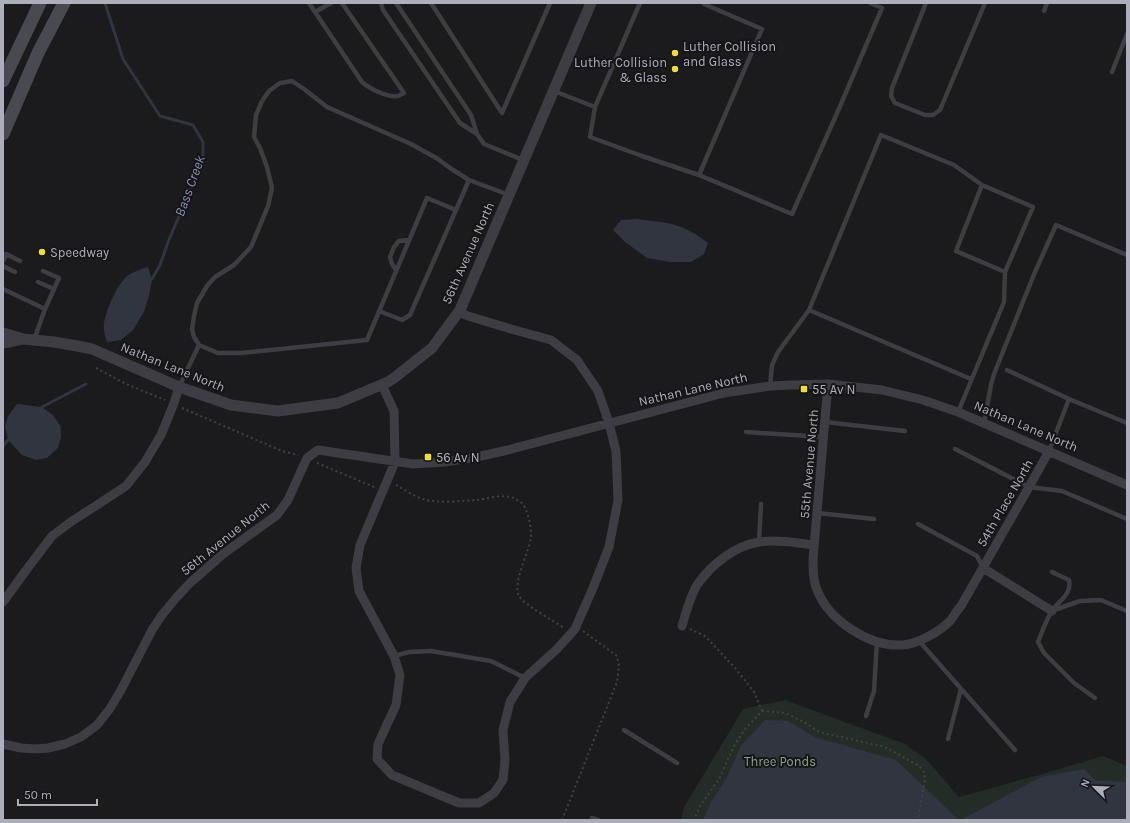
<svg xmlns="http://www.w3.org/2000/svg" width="1130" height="823" font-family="Karla,sans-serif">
	<rect width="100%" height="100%" fill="#1b1a1c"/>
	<!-- green -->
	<path fill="#242c27" d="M 785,700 L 905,744 L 926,759 L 959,797 L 1039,775 L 1103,756 L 1127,766 L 1127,820 L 681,820 L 684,807 L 743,709 Z"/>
	<!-- water -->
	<path fill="#303540" d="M 637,219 C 652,221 670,222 684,228 C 693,232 700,237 708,243 L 704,254 L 691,262 L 670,262 L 647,258 L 625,242 L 613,230 L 621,220 Z
		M 148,267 L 152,280 L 149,296 L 144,312 L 133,330 L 121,340 L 107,342 C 105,336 103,330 104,323 C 106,310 118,281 130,274 C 135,271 142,269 148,267 Z
		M 17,404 L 42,407 L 53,415 L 61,427 L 61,437 L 58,448 L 47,458 L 36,460 L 22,455 L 8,440 L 5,426 L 8,416 Z
		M 765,720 L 788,721 L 815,737 L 896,760 L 959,820 L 703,820 L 711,802 L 726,779 L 741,746 Z
		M 1084,769 L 1095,780 L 1127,782 L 1127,820 L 961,820 L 1041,777 Z"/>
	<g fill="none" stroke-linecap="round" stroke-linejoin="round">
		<!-- stream -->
		<path stroke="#303540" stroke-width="3" d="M 105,3 L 123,59 L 160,116 L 193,125 L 203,142 L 203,157 L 183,207 L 168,242 L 160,265 L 152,279
			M 42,407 L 86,384
			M 3,446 L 8,440"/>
		<!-- path -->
		<path stroke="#414248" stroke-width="2" stroke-dasharray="2 3" stroke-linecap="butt" d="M 96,368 L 126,384 L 165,400
			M 182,408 L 282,451 L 298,455
			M 317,463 L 374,487
			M 396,485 C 405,490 415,497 426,500 C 436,503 466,501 477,500 C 491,498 507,492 519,501 C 523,503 526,509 527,513 C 530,521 531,529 531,537 C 529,553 512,583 519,596 C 523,604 555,622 564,628
			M 690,629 L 705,636 L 736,669 L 754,692 L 762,711 L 745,729 L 734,746 L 719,779 L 700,806 L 694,820
			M 762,711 L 785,713 L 804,722 L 819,732 L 885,747 L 919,766 L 924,772 L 925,779 L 918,820
			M 562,820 L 617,682 L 619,666 L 617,656 L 583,631"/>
		<!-- service -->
		<path stroke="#3e3d43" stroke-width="4.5" d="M 309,3 L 315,12 L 331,3
			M 381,3 L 383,10 L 460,123 L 477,134 L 484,144 L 523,160
			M 396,3 L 471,115 L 477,134
			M 431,3 L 502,113 L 550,3
			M 926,3 L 892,88 L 891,96 L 895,103 L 925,115 L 933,115 L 940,110 L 985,3
			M 1044,11 L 1047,3
			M 315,12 L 362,82 C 369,88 387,98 398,96 C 400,95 402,94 404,93 L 342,3
			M 1112,72 L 1127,34
			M 554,91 L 595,107 L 640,3
			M 595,107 L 590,137 L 642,156 L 699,175 L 792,214 L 838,111 L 882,8 L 870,3
			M 699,175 L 762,29 L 704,4
			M 469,180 L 456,210 L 427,198 L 367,340 L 241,353 L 218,353 L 199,345 L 194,337 L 192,329 L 194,316 L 197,303 L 207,286 L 215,277 L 234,265 L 251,247 L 268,206 L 272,188 L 267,167 L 260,148 L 254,137 L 256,115 L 262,101 L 269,91 L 280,83 L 292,81 L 304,89 L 327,107 L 411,144 L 438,159 L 450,168 L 469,180 L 509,195
			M 982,185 L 956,251 L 1005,272
			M 3,261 L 6,254 L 20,261
			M 3,266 L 15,272
			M 396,270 L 392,264 L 390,257 L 394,247 L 399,241 L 409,240
			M 43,271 L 59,278 L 45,309
			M 38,282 L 54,289
			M 3,289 L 45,309 L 34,340
			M 809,310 L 971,379
			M 379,311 L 402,320 L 410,315 L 456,210
			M 1007,370 L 1069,399
			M 770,386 L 772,365 L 778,352 L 809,310 L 881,135 L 954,165 L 982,185 L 1033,207 L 1005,272 L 1004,302 L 958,412
			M 179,387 L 199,345
			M 825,422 L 905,431
			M 984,423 L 991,385 L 994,374 L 1035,272 L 1056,225 L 1127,255
			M 746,432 L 824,437
			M 955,449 L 1029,487 L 1062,491 L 1127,519
			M 1049,451 L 1069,399 L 1127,423
			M 818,513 L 874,519
			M 918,524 L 977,556 L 983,568
			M 759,542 L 761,504
			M 1052,572 L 1069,580 C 1072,595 1059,600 1052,611 C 1046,620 1042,632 1038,642 L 1044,653 L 1074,683 L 1095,698
			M 1054,610 L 1080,601 L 1101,600 L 1127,611
			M 919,641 L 1015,750
			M 394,656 L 409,652 L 431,651 L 491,661 L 525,678
			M 866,716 L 874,691 L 877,641
			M 624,730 L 677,763
			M 948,739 L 961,689
			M 592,818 L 598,820"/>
		<!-- minor -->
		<path stroke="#3e3d43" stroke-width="9" d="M 828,384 L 813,559 C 813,570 813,582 818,592 C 830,621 870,647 902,645 C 918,644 939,632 950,621 C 954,616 957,610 961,606 L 1029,487 L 1049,451
			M 382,385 L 394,411 L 395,462 L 360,545 L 356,568 L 359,591 L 394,656 L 400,675 L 396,705 L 378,744 L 377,759 L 392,775 L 459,803 L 479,803 L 494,793 L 503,780 L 505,760 L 503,730 L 510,702 L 525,678 L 557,649 L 575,629 L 593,588 L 609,547 L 618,500 L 616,451 L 609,423 L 598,391 L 577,360 L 551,340 L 511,329 L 468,316 L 459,312
			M 983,568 L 1052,611
			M 3,602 L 27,569 L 52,536 L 72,521 L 94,507 L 126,486 L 145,462 L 161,435 L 174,403 L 179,387
			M 682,626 C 686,612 690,597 697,585 C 711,565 734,546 759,542 C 777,539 796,543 814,545
			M 3,744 L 21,748 L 35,749 L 48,748 L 65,744 L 81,737 L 97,725 L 109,710 L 120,692 L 152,630 L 162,615 L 176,598 L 190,583 L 223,554 L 277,515 L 288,500 L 307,458 L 318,450 L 413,464 L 445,462 L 477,457 L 508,450 L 724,393 L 770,386 L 792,385 L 828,384 L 882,390 L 923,400 L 958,412 L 1127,485"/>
		<!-- tertiary -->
		<path stroke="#3e3d43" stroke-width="11" d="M 3,333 L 23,339 L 54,342 L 77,346 L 92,349 L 179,387 L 231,405 L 278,411 L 338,403 L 388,382 L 394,378 L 432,348 L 460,310 L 591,3
			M 3,343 L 5,343 L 23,339"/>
		<!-- secondary -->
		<path stroke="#494951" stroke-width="13" d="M 3,81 L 40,3
			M 3,134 L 38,53 L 64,3"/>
	</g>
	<!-- markers -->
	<g fill="#eddb41" stroke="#161517" stroke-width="1.5">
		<circle cx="675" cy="53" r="4"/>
		<circle cx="675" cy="69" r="4"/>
		<circle cx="42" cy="252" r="4"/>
		<rect x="800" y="385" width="8" height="8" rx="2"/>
		<rect x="424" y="453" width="8" height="8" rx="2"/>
	</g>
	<g text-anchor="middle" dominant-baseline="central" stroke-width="4" stroke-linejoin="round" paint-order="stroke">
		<!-- poi labels -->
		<g font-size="13" fill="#adaebb" stroke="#161517" text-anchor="start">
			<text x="683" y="46">Luther Collision<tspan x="683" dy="15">and Glass</tspan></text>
			<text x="667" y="62" text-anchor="end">Luther Collision<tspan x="667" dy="15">&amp; Glass</tspan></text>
			<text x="50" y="252">Speedway</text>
			<text x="812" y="389">55 Av N</text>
			<text x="436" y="457">56 Av N</text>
		</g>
		<!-- street labels -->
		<g font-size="13" fill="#adaebb" stroke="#161517">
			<text transform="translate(468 253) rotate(-66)">56th Avenue North</text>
			<text transform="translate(173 367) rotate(22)">Nathan Lane North</text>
			<text transform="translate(693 389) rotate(-13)">Nathan Lane North</text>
			<text transform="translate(1026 426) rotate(23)">Nathan Lane North</text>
			<text transform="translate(809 464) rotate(-85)">55th Avenue North</text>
			<text transform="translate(1005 503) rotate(-60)">54th Place North</text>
			<text transform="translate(225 538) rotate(-39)">56th Avenue North</text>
		</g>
		<!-- park labels -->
		<g font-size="13" fill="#85a68e" stroke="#161517">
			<text x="780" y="761">Three Ponds</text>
		</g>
		<!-- water labels -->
		<g font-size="14" font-style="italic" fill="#8694b5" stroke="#161517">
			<text transform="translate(190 186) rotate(-70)">Bass Creek</text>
		</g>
	</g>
	<!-- border -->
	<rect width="1130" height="823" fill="none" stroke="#adaebb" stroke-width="8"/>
	<!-- north arrow -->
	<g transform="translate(1094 787) rotate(293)" stroke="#161517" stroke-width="3" paint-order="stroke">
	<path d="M0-3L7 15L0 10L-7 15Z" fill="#adaebb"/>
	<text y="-6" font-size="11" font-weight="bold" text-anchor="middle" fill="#adaebb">N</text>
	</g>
	<!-- scale -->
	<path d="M18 799v6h79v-6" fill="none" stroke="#adaebb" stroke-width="2"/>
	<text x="24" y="799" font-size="12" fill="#adaebb" stroke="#161517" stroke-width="3" paint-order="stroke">50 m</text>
</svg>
